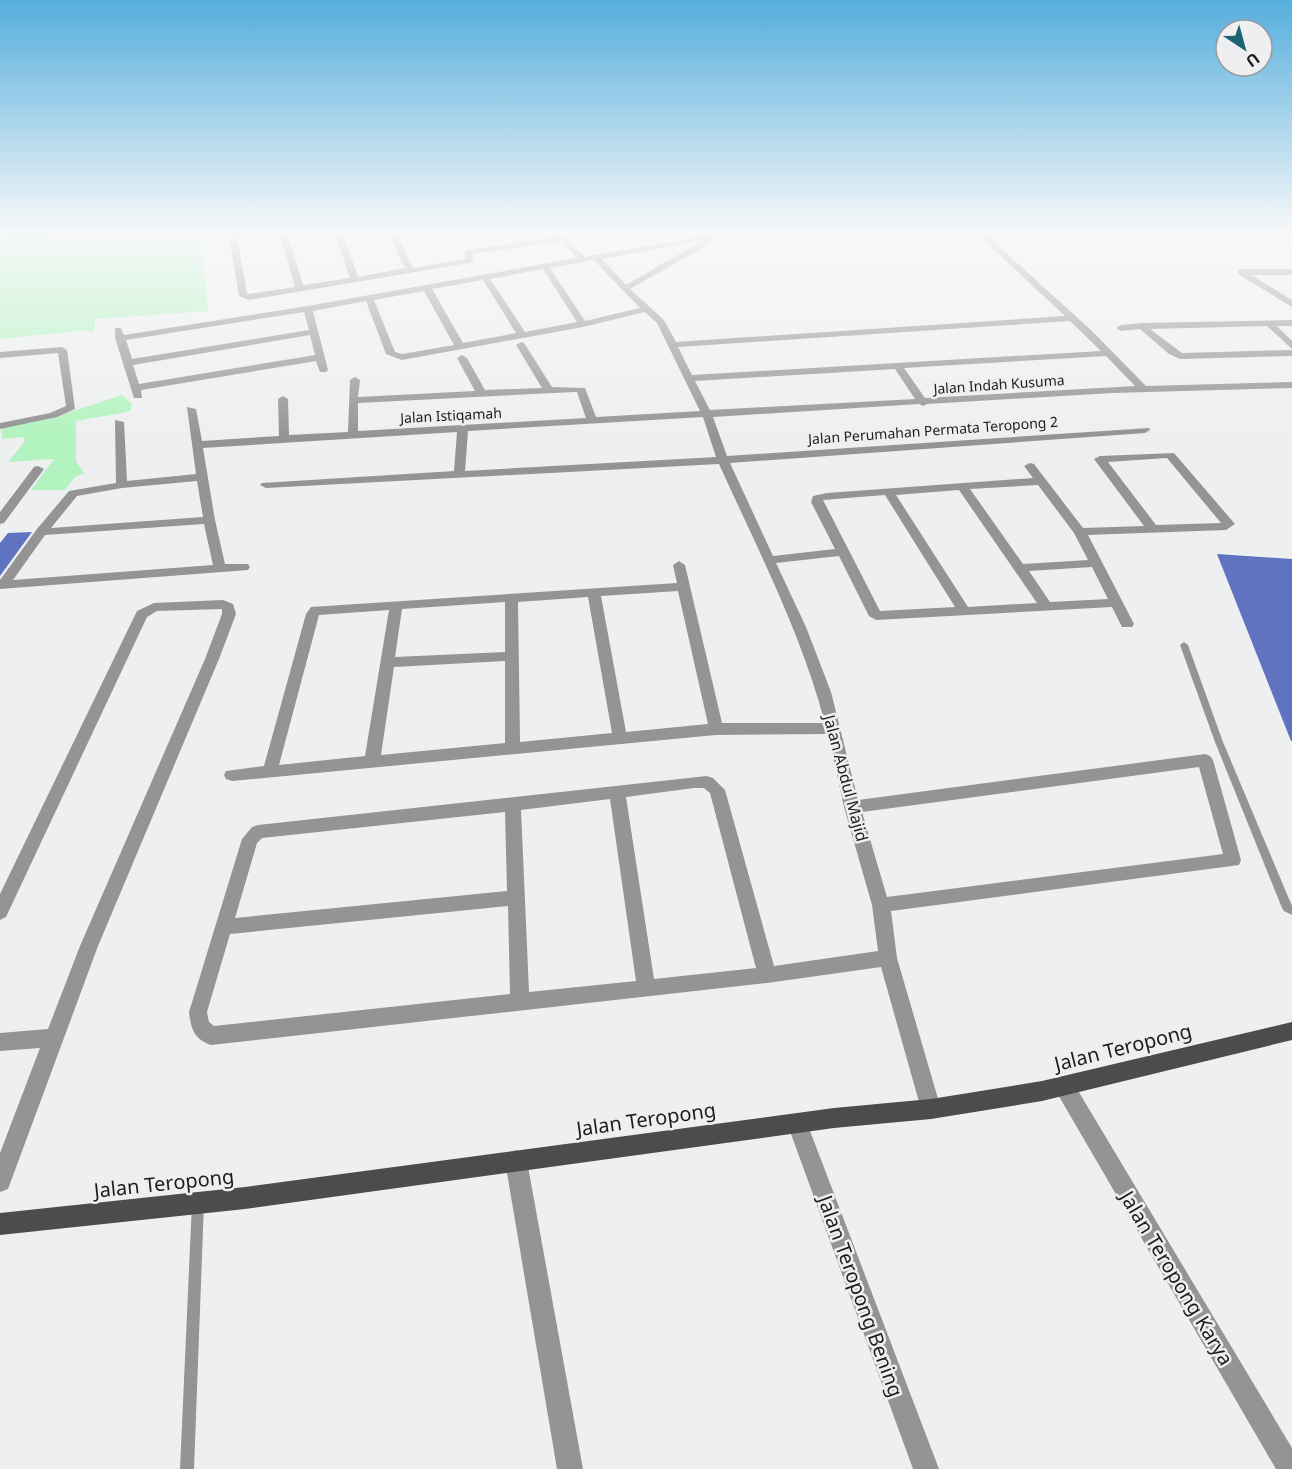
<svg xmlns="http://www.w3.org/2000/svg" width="1292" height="1469" font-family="'Noto Sans',sans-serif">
	<rect width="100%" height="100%" fill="#eeeff1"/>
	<!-- green -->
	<path fill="#b3f3bf" d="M 104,231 L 199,231 L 208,311 L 95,319 L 94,332 L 87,330 L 0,339 L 0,244 L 38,241 L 49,236 Z
		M 122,395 L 132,404 L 131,410 L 127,412 L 76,421 L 76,461 L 84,473 L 75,477 L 65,490 L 31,490 L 54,459 L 8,462 L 25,441 L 23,437 L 2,439 L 1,428 L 61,415 Z"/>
	<!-- forest -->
	<path fill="#7ccd8c" d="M 9,231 L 51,231 L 47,238 L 4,244 Z"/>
	<!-- building -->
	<path fill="#5f73c0" d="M 32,532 L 0,576 L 0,543 L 8,533 Z
		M 1217,554 L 1292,559 L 1292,741 L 1291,741 Z"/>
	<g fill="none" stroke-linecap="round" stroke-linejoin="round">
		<!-- service -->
		<path fill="#959495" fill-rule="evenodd" d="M 1184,642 L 1188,645 L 1223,742 L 1292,906 L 1292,915 L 1284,911 L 1282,908 L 1215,742 L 1180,645 Z
			M 198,1197 L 202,1199 L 204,1203 L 194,1469 L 180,1469 L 192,1203 L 194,1199 Z"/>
		<!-- minor -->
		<path fill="#959495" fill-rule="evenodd" d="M 0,231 L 8,231 L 0,234 Z
			M 228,231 L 236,231 L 247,294 L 249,294 L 295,287 L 279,231 L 287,231 L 303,285 L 350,278 L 334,231 L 342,231 L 358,277 L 405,268 L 387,231 L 395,231 L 413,268 L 465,259 L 465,252 L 469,250 L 563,236 L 585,257 L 722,233 L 722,237 L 710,239 L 711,243 L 630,289 L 664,320 L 676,342 L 1065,316 L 974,231 L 982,231 L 1092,331 L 1146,386 L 1292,382 L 1292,388 L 1113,393 L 927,404 L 923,406 L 919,404 L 713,417 L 727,456 L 1149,428 L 1150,430 L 1145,433 L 730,463 L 773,556 L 835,549 L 811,502 L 813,496 L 827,493 L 1033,478 L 1024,466 L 1030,463 L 1034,464 L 1083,528 L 1144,526 L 1094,459 L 1100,456 L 1174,453 L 1235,524 L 1226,530 L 1088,535 L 1134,624 L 1132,627 L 1122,627 L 1112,607 L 876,620 L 869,616 L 839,556 L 776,563 L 806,627 L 831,692 L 858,800 L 1205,754 L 1210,756 L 1213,760 L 1241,860 L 1239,865 L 891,911 L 897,958 L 941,1109 L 938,1116 L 931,1119 L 924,1116 L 921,1109 L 881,967 L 767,983 L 211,1045 C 194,1039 191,1029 189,1012 L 242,839 L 252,827 L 258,825 L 707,776 L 713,778 L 725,790 L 774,966 L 878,951 L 872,905 L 844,807 L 828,734 L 716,735 L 232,781 L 226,779 L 224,775 L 226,771 L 264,766 L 306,614 L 311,607 L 677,583 L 673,565 L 679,561 L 685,565 L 722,723 L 825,723 C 801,632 757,548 719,464 L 266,488 L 260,485 L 262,483 L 454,471 L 457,432 L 203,448 L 215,520 L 225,564 L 248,564 L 250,567 L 248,570 L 0,589 L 0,580 L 37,529 L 69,491 L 116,483 L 115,420 L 124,422 L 127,481 L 196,474 L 187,407 L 196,409 L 202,441 L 279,436 L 278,399 L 283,396 L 288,399 L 289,435 L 348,432 L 350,380 L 355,377 L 360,380 L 358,397 L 475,391 L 457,358 L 462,355 L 467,358 L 485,390 L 542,388 L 516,345 L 521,342 L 524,343 L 552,387 L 585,388 L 596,417 L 700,411 L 657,323 L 645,312 L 583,327 L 402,360 L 386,354 L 366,301 L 313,311 L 328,370 L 326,372 L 320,372 L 316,361 L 141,390 L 142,398 L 134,398 L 115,338 L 115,328 L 121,328 L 124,335 L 308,306 L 577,258 L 561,241 L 473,254 L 473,261 L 469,263 L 249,300 L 239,296 ZM 704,240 L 626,285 L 602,259 ZM 594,260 L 640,308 L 585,321 L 550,268 ZM 543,269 L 577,322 L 525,332 L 490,279 ZM 483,280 L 516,333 L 463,343 L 432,289 ZM 424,291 L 454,345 L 402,354 L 395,352 L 374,300 ZM 304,312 L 309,330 L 132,359 L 126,340 ZM 1070,321 L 1101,351 L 692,375 L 678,347 ZM 310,335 L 315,355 L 139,384 L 133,365 ZM 1106,356 L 1135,386 L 925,398 L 904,368 ZM 895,369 L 915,399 L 710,410 L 695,381 ZM 574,392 L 577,392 L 586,418 L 358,431 L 358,403 ZM 703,417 L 716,457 L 465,471 L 468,431 ZM 1167,458 L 1221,523 L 1156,525 L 1108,462 ZM 197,481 L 203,517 L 51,528 L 77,496 L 122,488 ZM 1038,485 L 1074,533 L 1088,560 L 1023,564 L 970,489 ZM 959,490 L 1037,603 L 968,607 L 896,495 ZM 885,495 L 955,607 L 880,611 L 823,500 ZM 204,524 L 213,565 L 13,580 L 45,535 ZM 1092,567 L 1108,599 L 1050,602 L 1029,571 ZM 678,591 L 708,724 L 626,732 L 601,596 ZM 588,597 L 612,733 L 520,742 L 518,602 ZM 505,602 L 505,652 L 395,657 L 402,609 ZM 389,610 L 365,756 L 279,765 L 319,615 ZM 505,661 L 505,743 L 381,755 L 394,667 ZM 1199,767 L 1223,854 L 887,897 L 862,812 ZM 694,788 L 704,788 L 710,793 L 756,968 L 654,979 L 626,797 ZM 610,799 L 636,981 L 529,992 L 521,810 ZM 505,812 L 507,891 L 235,918 L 257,843 L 262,838 ZM 508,906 L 510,994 L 214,1026 L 209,1022 L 207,1012 L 230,934 Z
			M 1241,269 L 1292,269 L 1292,275 L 1251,275 L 1292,300 L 1292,307 L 1238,274 L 1238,270 Z
			M 1292,320 L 1292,326 L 1277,326 L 1292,341 L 1292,349 L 1267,326 L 1150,329 L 1182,353 L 1292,350 L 1292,356 L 1180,359 L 1169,354 L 1140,329 L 1121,331 L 1116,328 L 1121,325 L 1142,323 Z
			M 62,347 L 67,350 L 75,409 L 57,417 L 0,429 L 0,423 L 50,413 L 66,406 L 58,353 L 0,358 L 0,352 Z
			M 38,466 L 44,469 L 4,523 L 0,524 L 0,512 L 34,467 Z
			M 223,600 L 233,604 L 236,614 L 219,659 L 98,946 L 11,1181 L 8,1189 L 0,1192 L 0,1153 L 40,1048 L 0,1051 L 0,1033 L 48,1029 L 80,946 L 205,659 L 222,614 L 222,609 L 157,611 L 147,617 L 6,917 L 0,920 L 0,894 L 137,611 L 154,603 Z
			M 1064,1076 L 1071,1079 L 1292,1448 L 1292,1469 L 1276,1469 L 1057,1093 L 1054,1086 L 1057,1079 Z
			M 797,1113 L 804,1116 L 807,1123 L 939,1469 L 913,1469 L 787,1123 L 790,1116 Z
			M 516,1150 L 523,1154 L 527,1161 L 583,1469 L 557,1469 L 505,1161 L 509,1154 Z"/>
		<!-- primary -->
		<path fill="#4d4c4c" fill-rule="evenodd" d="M 1292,1022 L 1292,1040 L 1042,1101 L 931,1119 L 834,1128 L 245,1209 L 0,1235 L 0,1213 L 245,1187 L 834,1108 L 931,1099 L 1042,1081 Z"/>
	</g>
	<!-- sky -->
	<linearGradient id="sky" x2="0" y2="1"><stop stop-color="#55aedd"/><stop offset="0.53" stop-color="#f7f8f9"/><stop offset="1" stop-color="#f7f8f9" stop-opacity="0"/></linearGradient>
	<rect width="1292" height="436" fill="url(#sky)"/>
	<g text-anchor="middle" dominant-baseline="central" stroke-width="5" stroke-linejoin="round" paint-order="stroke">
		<!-- far-street labels -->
		<g font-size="14" fill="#1c1d1d" stroke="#eeeff1">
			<text transform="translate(999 384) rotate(-4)">Jalan Indah Kusuma</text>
			<text transform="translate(451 415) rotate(-3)">Jalan Istiqamah</text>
			<text transform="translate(933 430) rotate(-4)">Jalan Perumahan Permata Teropong 2</text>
		</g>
		<!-- street labels -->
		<g font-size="16" fill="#1c1d1d" stroke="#eeeff1">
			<text transform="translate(846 778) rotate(75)">Jalan Abdul Majid</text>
		</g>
		<!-- near-street labels -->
		<g font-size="20" fill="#1c1d1d" stroke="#eeeff1">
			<text transform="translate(1123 1047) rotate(-14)">Jalan Teropong</text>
			<text transform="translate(646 1119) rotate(-8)">Jalan Teropong</text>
			<text transform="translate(164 1183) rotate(-6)">Jalan Teropong</text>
			<text transform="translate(1177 1278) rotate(59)">Jalan Teropong Karya</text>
			<text transform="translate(861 1296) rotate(70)">Jalan Teropong Bening</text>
		</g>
	</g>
	<!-- north arrow -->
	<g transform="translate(1244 48) rotate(144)"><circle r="28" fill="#eeeff1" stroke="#9a9b9c" stroke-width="1.5"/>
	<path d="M0-4.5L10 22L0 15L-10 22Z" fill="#1e6374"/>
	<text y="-9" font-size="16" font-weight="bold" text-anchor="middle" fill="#1c1d1d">U</text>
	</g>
</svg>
